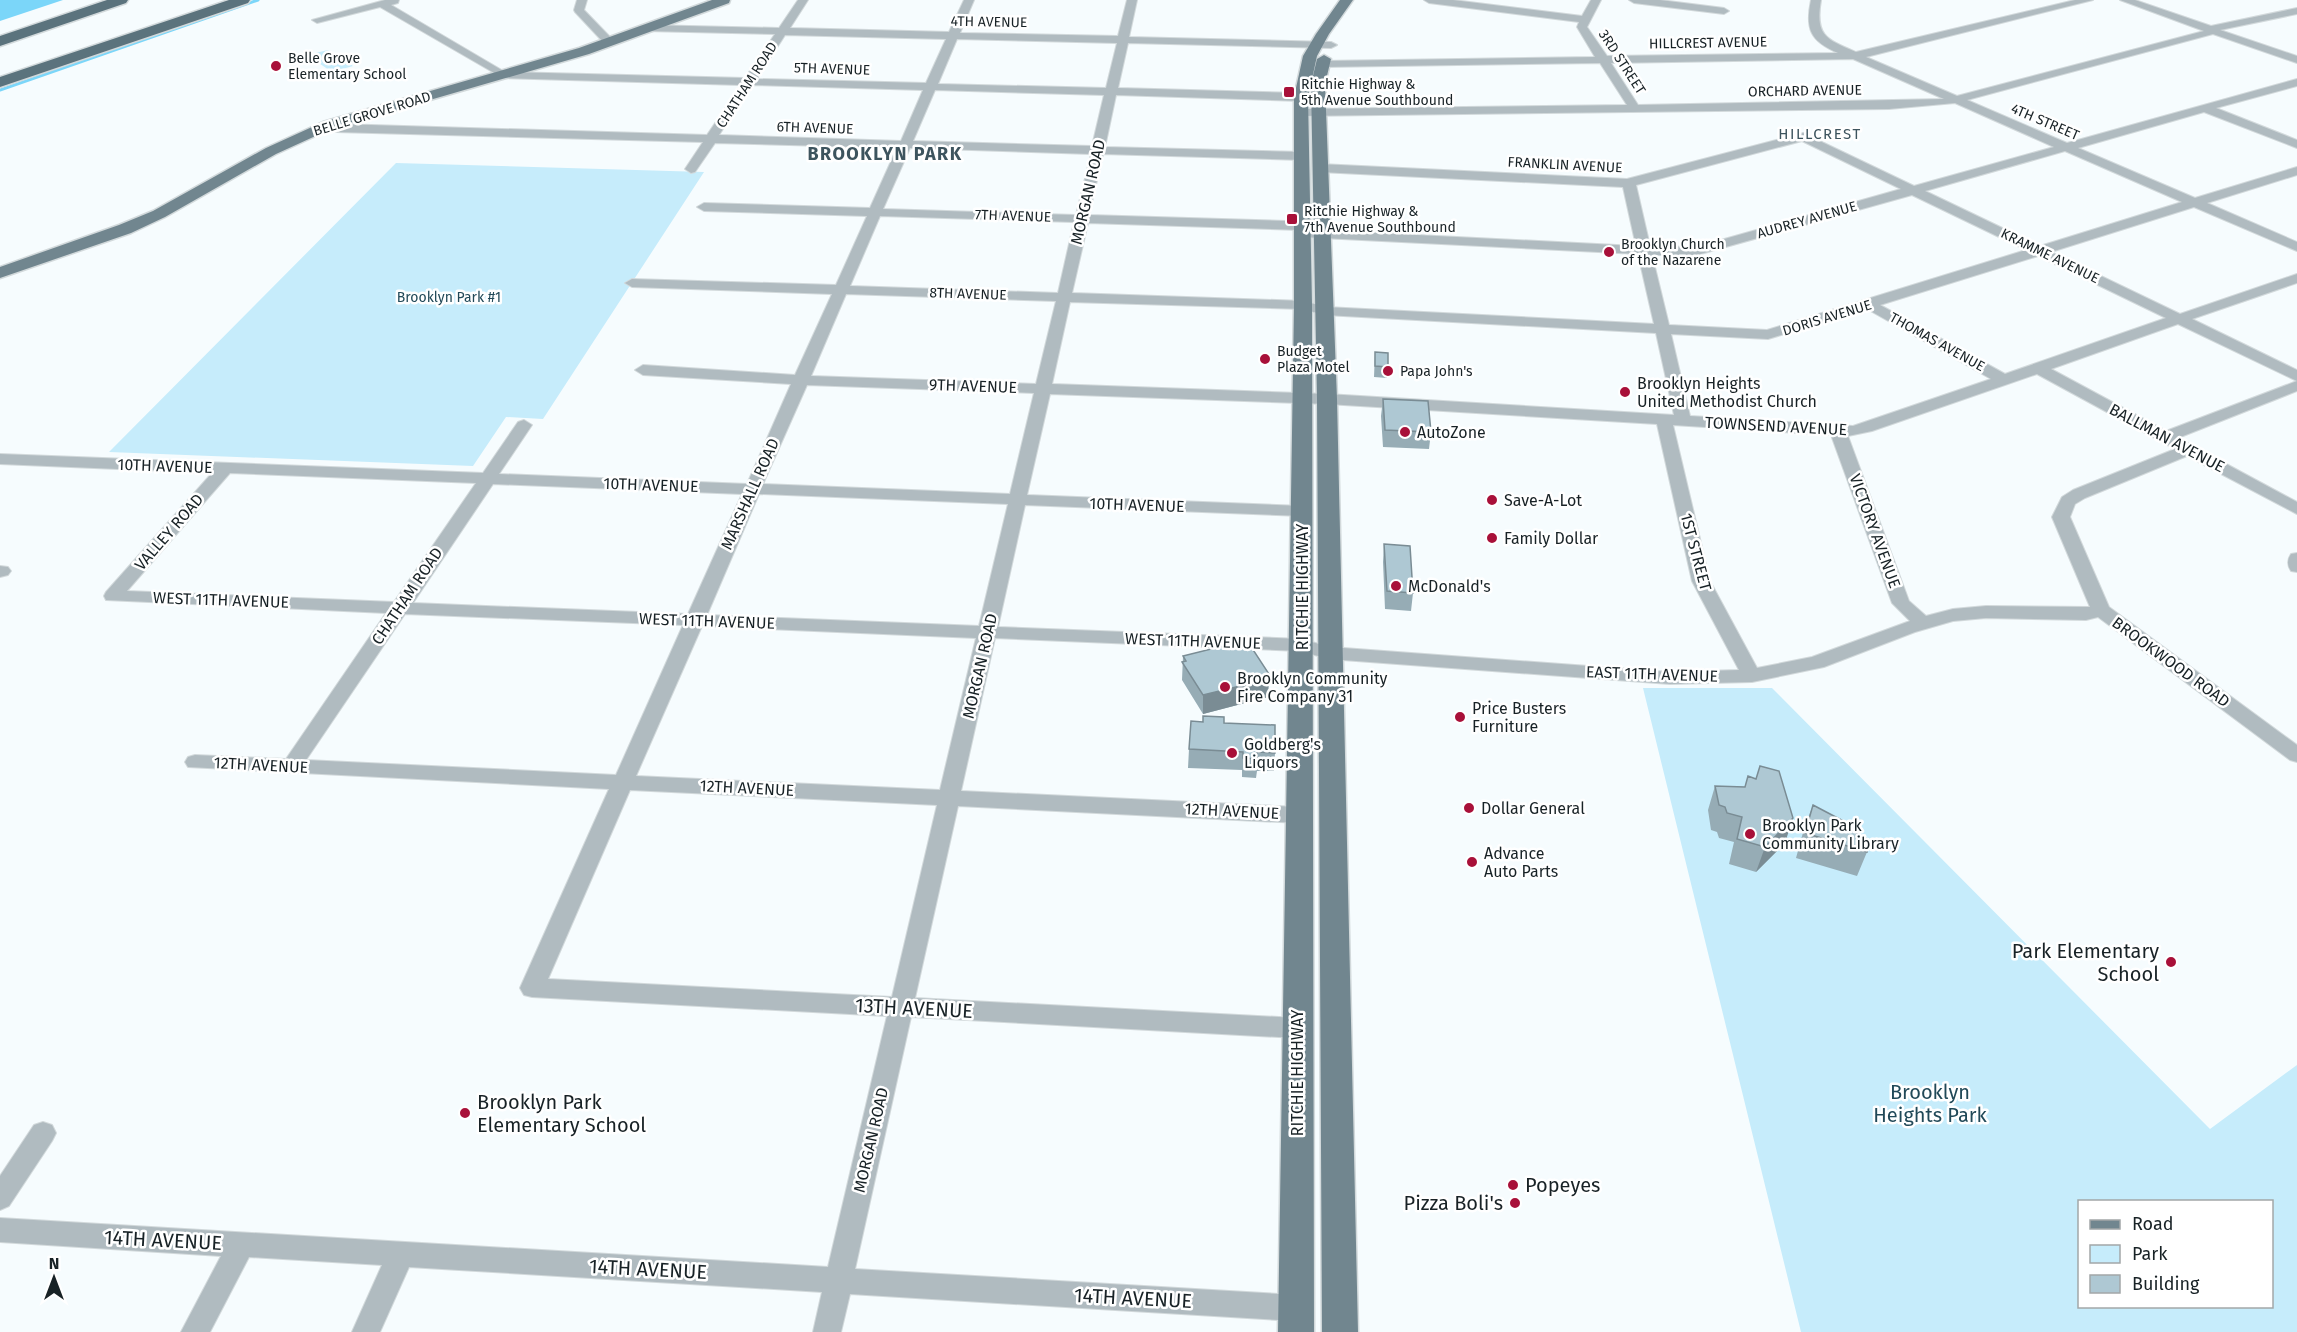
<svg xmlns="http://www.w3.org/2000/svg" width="2297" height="1332" font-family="'Fira Sans',sans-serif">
	<rect width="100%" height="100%" fill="#f6fcfe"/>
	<!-- green -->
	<path fill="#c6ecfb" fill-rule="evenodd" d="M 328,50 L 353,66 L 332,72 L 307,55 Z
		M 396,163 L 704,172 L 543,419 L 506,417 L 473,466 L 109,452 Z
		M 1643,688 L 1772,688 L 2210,1129 L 2297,1065 L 2297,1332 L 1801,1332 ZM 2080,1202 L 2272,1202 L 2272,1306 L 2080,1306 Z"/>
	<!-- water -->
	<path fill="#7bd6f9" d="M 0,0 L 63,0 L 0,21 Z"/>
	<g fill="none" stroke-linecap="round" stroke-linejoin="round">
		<!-- stream -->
		<path stroke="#7bd6f9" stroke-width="3" d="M 0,90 L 258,0"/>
		<defs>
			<path id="minor" d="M 385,0 L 399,0 L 398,3 L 391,5 L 505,72 L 745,78 L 775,34 L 646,31 L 641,28 L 646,25 L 779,28 L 798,0 L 808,0 L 790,28 L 949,32 L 964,0 L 974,0 L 960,33 L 1118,36 L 1127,0 L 1137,0 L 1129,37 L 1331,42 L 1337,45 L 1331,48 L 1128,43 L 1118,88 L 1301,93 L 1307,97 L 1301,101 L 1116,95 L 1105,147 L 1302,152 L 1308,156 L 1302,160 L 1103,154 L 1089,215 L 1317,222 L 1324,226 L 1318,230 L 1636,246 L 1623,187 L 1320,172 L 1314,168 L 1320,164 L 1627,179 L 1803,133 L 1914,186 L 2054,147 L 1955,103 L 1889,109 L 1297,116 L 1297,110 L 1301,109 L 1627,105 L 1600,63 L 1322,67 L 1316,64 L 1322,61 L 1595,57 L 1577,27 L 1579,22 L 1429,3 L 1424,0 L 1453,0 L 1582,16 L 1591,0 L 1601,0 L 1587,27 L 1607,56 L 1838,53 C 1810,41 1805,29 1811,0 L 1821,0 C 1815,35 1825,39 1856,52 L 2075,0 L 2093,0 L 1866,57 L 1957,96 L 2204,31 L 2120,0 L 2135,0 L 2211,26 L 2297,8 L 2297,14 L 2220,30 L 2297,56 L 2297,63 L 2213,34 L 1967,100 L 2067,143 L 2297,79 L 2297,86 L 2216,108 L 2297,140 L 2297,148 L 2204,112 L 2078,148 L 2195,198 L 2297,167 L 2297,175 L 2207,203 L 2297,242 L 2297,251 L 2194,207 L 2051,252 L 2180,314 L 2297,274 L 2297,283 L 2192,319 L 2297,370 L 2297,381 L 2178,324 L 2051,369 L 2166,431 L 2297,381 L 2297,391 L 2178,438 L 2297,502 L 2297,514 L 2187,456 L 2085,498 L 2075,504 L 2070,517 L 2109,607 L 2297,745 L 2297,762 L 2290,760 L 2098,617 L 2086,620 L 1986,618 L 1953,621 L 1915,632 L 1824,667 L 1752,682 L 1670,684 L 1329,659 L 1300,651 L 995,638 L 961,791 L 1299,807 L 1307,810 L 1310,815 L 1307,820 L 1299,823 L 958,806 L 915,998 L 1297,1018 L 1306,1021 L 1309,1028 L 1306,1035 L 1297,1038 L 911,1017 L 855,1269 L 1296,1295 L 1306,1299 L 1310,1308 L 1306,1317 L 1296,1321 L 850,1294 L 841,1332 L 813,1332 L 822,1292 L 409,1267 L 380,1332 L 352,1332 L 382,1265 L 249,1257 L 210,1332 L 181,1332 L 221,1256 L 0,1242 L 0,1218 L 828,1267 L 887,1016 L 532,997 L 524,995 L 520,988 L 609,789 L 188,767 L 185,762 L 188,757 L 195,755 L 286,759 L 386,613 L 106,600 L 104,596 L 106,592 L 212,473 L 0,464 L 0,454 L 483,473 L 518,422 L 524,420 L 532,425 L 499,474 L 747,484 L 791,384 L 643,375 L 635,370 L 643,365 L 795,375 L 832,294 L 632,287 L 625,283 L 632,279 L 836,285 L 867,216 L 704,211 L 697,207 L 704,203 L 870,208 L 897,148 L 715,143 L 695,172 L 691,173 L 685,169 L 703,142 L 336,132 L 322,125 L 328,121 L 338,124 L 707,135 L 741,85 L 503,78 L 380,7 L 317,23 L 312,20 ZM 785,35 L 946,39 L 926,83 L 757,79 ZM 957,39 L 1117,43 L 1106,88 L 938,84 ZM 1853,59 L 1944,99 L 1638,105 L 1611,63 ZM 752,85 L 923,90 L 901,141 L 719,135 ZM 935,90 L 1104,95 L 1092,146 L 913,141 ZM 1802,141 L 1901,189 L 1696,247 L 1650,246 L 1636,185 ZM 910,148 L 1091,154 L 1076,215 L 883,209 ZM 2065,151 L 2182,202 L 2040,246 L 1925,191 ZM 1912,195 L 2026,250 L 1767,330 L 1669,325 L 1652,255 L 1697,255 ZM 880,216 L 1074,222 L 1058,293 L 850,286 ZM 1088,223 L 1300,230 L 1295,233 L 1302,237 L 1638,254 L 1654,324 L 1326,307 L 1303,301 L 1072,293 ZM 2038,256 L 2166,318 L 2005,374 L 1880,305 ZM 846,294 L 1056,301 L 1036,384 L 811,376 ZM 1070,302 L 1302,309 L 1325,315 L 1656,333 L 1674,415 L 1327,394 L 1052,384 ZM 1867,309 L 1991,379 L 1853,426 L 1690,416 L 1671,334 L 1768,339 ZM 2037,374 L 2175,449 L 2073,490 L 2062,497 L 2052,517 L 2090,607 L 1986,606 L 1953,609 L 1926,616 L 1909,601 L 1848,436 L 1872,431 ZM 807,385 L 1034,393 L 1010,494 L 763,484 ZM 1050,394 L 1327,404 L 1657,424 L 1692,581 L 1739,670 L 1670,672 L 1330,647 L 1301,639 L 998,627 L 1025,505 L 1302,516 L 1308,515 L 1311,511 L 1308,507 L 1302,506 L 1027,495 ZM 1673,425 L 1831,435 L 1892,603 L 1910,621 L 1812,657 L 1757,668 L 1710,581 ZM 230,473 L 476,483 L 394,602 L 127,591 ZM 493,484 L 742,494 L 688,614 L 413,603 ZM 759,494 L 1008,504 L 979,626 L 707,615 ZM 405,614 L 683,625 L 616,775 L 306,760 ZM 702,626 L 976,638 L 940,790 L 636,776 ZM 630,790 L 937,805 L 892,997 L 548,979 Z
				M 577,0 L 587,0 L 584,10 L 613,40 L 613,44 L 605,44 L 575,12 L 574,10 Z
				M 1629,0 L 1660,0 L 1724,8 L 1729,11 L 1724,14 L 1634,3 Z
				M 2297,553 L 2297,572 L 2291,571 C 2287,565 2287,560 2291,554 Z
				M 0,566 L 8,567 L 11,571 L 8,575 L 0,577 Z
				M 43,1122 L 52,1125 L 56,1133 L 52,1141 L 9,1206 L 0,1210 L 0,1176 L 34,1125 Z"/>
			<path id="major" d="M 712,0 L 730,0 L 729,3 L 589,54 L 333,128 L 276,154 L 165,217 L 131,233 L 0,278 L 0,267 L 119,225 L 153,211 L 266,148 L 323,122 L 579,48 Z
				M 1340,0 L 1353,0 L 1329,34 L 1317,56 L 1308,97 L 1312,305 L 1314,1332 L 1278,1332 L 1294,305 L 1294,97 L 1303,56 L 1316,34 Z
				M 1324,55 L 1331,59 L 1325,84 L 1337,399 L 1358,1332 L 1322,1332 L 1317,399 L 1311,84 L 1317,59 Z"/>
			<path id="highway" d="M 107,0 L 128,0 L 126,3 L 0,46 L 0,36 Z
				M 229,0 L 250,0 L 248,3 L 0,87 L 0,77 Z"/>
		</defs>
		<!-- minor casing -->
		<use href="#minor" stroke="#d2d9db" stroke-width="2"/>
		<!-- major casing -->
		<use href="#major" stroke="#d2d9db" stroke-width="3"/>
		<!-- highway casing -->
		<use href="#highway" stroke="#d2d9db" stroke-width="3"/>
		<!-- minor -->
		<use href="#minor" fill="#b0bbc0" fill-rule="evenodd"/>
		<!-- major -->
		<use href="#major" fill="#71868f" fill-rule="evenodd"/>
		<!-- highway -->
		<use href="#highway" fill="#5b737d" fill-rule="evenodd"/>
	</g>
	<!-- wall -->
	<path fill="#96acb5" d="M 1375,352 L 1388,367 L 1387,378 L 1374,377 Z
		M 1383,399 L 1431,432 L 1429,449 L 1383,447 L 1381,416 Z
		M 1384,544 L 1413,593 L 1411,611 L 1385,609 L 1383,562 Z
		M 1183,656 L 1269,674 L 1268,697 L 1203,714 L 1182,680 Z
		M 1203,722 L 1224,723 L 1275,753 L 1274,771 L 1257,771 L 1256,778 L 1242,777 L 1242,770 L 1188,768 L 1189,749 Z
		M 1760,766 L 1785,843 L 1756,872 L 1729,864 L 1734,842 L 1719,838 L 1717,832 L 1711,830 L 1708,810 L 1715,786 L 1745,787 L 1756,779 Z
		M 1813,805 L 1848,828 L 1867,852 L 1857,876 L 1796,858 L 1804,829 Z"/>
	<!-- shaded-wall -->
	<path fill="#7a8c94" d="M 1269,674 L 1268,697 L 1203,714 L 1203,695 Z
		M 1793,818 L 1785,843 L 1756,872 L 1765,847 Z"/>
	<!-- building -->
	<path fill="#aec8d3" stroke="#7a8c94" stroke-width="1.5" d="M 1375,352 L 1388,353 L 1388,367 L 1375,366 Z
		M 1383,399 L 1428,401 L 1431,432 L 1385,430 Z
		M 1384,544 L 1410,546 L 1413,593 L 1387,591 Z
		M 1243,641 L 1246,646 L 1250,645 L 1269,674 L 1266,675 L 1269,679 L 1203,695 L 1182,662 L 1186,661 L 1183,656 Z
		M 1203,716 L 1224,717 L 1224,723 L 1275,725 L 1275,753 L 1257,752 L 1257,759 L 1243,758 L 1243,752 L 1189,749 L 1191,721 L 1203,722 Z
		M 1760,766 L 1779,771 L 1793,818 L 1765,847 L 1737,839 L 1742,817 L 1727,813 L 1725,807 L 1719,805 L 1715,786 L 1745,787 L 1748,776 L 1756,779 Z
		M 1813,805 L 1849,824 L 1848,828 L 1869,840 L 1867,852 L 1805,833 Z"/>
	<!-- markers -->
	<g fill="#a81039" stroke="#fff" stroke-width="2">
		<circle cx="276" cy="66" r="6"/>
		<rect x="1283" y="86" width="12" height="12" rx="3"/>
		<rect x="1286" y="213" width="12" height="12" rx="3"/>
		<circle cx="1609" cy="252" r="6"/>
		<circle cx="1265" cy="359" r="6"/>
		<circle cx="1388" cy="371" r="6"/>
		<circle cx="1625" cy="392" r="6"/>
		<circle cx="1405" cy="432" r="6"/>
		<circle cx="1492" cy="500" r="6"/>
		<circle cx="1492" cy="538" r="6"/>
		<circle cx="1396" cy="586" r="6"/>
		<circle cx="1225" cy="687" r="6"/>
		<circle cx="1460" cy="717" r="6"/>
		<circle cx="1232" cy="753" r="6"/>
		<circle cx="1469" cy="808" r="6"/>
		<circle cx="1750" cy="834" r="6"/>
		<circle cx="1472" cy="862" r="6"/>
		<circle cx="2171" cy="962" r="6"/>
		<circle cx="465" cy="1113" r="6"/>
		<circle cx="1513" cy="1185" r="6"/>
		<circle cx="1515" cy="1203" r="6"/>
	</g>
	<g text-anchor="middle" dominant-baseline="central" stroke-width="5" stroke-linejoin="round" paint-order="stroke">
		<!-- far-street labels -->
		<g font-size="14" fill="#182226" stroke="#fff">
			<text transform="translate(989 22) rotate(1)">4TH AVENUE</text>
			<text transform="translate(1708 43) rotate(-1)">HILLCREST AVENUE</text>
			<text transform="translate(1622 62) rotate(57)">3RD STREET</text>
			<text transform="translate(832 69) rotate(2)">5TH AVENUE</text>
			<text transform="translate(747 85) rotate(-57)">CHATHAM ROAD</text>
			<text transform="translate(1805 91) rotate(-1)">ORCHARD AVENUE</text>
			<text transform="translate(372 114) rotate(-17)">BELLE GROVE ROAD</text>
			<text transform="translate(2045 122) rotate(23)">4TH STREET</text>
			<text transform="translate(815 128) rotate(2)">6TH AVENUE</text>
			<text transform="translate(1565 165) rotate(3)">FRANKLIN AVENUE</text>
			<text transform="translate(1013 216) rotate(2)">7TH AVENUE</text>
			<text transform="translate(1807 220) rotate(-16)">AUDREY AVENUE</text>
			<text transform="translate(2050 256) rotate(26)">KRAMME AVENUE</text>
			<text transform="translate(968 294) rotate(2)">8TH AVENUE</text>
			<text transform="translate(1827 318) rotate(-17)">DORIS AVENUE</text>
			<text transform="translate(1937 342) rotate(29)">THOMAS AVENUE</text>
		</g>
		<!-- far-poi labels -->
		<g font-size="14" fill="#182226" stroke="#fff" text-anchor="start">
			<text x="288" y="58">Belle Grove<tspan x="288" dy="16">Elementary School</tspan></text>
			<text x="1301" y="84">Ritchie Highway &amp;<tspan x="1301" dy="16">5th Avenue Southbound</tspan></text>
			<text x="1304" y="211">Ritchie Highway &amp;<tspan x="1304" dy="16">7th Avenue Southbound</tspan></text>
			<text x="1621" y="244">Brooklyn Church<tspan x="1621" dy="16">of the Nazarene</tspan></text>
			<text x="1277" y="351">Budget<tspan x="1277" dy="16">Plaza Motel</tspan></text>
			<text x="1400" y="371">Papa John's</text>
		</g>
		<!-- far-park labels -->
		<g font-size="14" fill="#214958" stroke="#fff">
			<text x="449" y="297">Brooklyn Park #1</text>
		</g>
		<!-- far-neighbourhood labels -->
		<g font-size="15" letter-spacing="1.5" fill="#3d545e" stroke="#fff">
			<text x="1820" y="134">HILLCREST</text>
		</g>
		<!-- street labels -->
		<g font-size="16" fill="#182226" stroke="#fff">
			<text transform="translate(1088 192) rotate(-77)">MORGAN ROAD</text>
			<text transform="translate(973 386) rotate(2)">9TH AVENUE</text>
			<text transform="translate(1776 426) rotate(3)">TOWNSEND AVENUE</text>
			<text transform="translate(2167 438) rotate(28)">BALLMAN AVENUE</text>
			<text transform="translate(165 466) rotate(2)">10TH AVENUE</text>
			<text transform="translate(651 485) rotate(2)">10TH AVENUE</text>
			<text transform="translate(750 494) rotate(-66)">MARSHALL ROAD</text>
			<text transform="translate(1137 505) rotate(2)">10TH AVENUE</text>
			<text transform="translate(1875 531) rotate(70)">VICTORY AVENUE</text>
			<text transform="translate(169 532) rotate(-49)">VALLEY ROAD</text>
			<text transform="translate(1696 552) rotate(75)">1ST STREET</text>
			<text transform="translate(1302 587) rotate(-90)">RITCHIE HIGHWAY</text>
			<text transform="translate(407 596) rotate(-56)">CHATHAM ROAD</text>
			<text transform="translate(221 600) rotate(2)">WEST 11TH AVENUE</text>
			<text transform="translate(707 621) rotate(2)">WEST 11TH AVENUE</text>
			<text transform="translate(1193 641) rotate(2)">WEST 11TH AVENUE</text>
			<text transform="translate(2171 662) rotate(36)">BROOKWOOD ROAD</text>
			<text transform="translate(980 666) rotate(-77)">MORGAN ROAD</text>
			<text transform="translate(1652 674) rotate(2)">EAST 11TH AVENUE</text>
			<text transform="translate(261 765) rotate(3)">12TH AVENUE</text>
			<text transform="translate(747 788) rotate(3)">12TH AVENUE</text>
			<text transform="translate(1232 811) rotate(3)">12TH AVENUE</text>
			<text transform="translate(1297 1073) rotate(-90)">RITCHIE HIGHWAY</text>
			<text transform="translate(871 1140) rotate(-77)">MORGAN ROAD</text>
		</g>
		<!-- poi labels -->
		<g font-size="16" fill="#182226" stroke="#fff" text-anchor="start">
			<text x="1637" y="383">Brooklyn Heights<tspan x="1637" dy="18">United Methodist Church</tspan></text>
			<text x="1417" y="432">AutoZone</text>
			<text x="1504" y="500">Save-A-Lot</text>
			<text x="1504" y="538">Family Dollar</text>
			<text x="1408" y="586">McDonald's</text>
			<text x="1237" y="678">Brooklyn Community<tspan x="1237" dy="18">Fire Company 31</tspan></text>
			<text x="1472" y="708">Price Busters<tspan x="1472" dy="18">Furniture</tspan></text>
			<text x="1244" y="744">Goldberg's<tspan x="1244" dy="18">Liquors</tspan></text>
			<text x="1481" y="808">Dollar General</text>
			<text x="1762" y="825">Brooklyn Park<tspan x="1762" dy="18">Community Library</tspan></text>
			<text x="1484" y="853">Advance<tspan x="1484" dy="18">Auto Parts</tspan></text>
		</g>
		<!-- far-district labels -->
		<g font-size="18" font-weight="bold" letter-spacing="1.5" fill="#3d545e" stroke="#fff">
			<text x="885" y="154">BROOKLYN PARK</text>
		</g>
		<!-- near-poi labels -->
		<g font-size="20" fill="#182226" stroke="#fff" text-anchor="end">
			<text x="2159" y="951">Park Elementary<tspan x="2159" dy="23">School</tspan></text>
			<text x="477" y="1102" text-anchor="start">Brooklyn Park<tspan x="477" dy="23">Elementary School</tspan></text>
			<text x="1525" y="1185" text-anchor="start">Popeyes</text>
			<text x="1503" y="1203">Pizza Boli's</text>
		</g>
		<!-- near-street labels -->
		<g font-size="20" fill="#182226" stroke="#fff">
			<text transform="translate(914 1008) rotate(3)">13TH AVENUE</text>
			<text transform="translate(163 1240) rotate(3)">14TH AVENUE</text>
			<text transform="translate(648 1269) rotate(3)">14TH AVENUE</text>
			<text transform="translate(1133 1298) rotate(3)">14TH AVENUE</text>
		</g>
		<!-- near-park labels -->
		<g font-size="20" fill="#214958" stroke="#fff">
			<text x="1930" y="1092">Brooklyn<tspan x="1930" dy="23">Heights Park</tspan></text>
		</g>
	</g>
	<!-- legend -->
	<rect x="2078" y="1200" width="195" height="108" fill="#ffffff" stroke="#a3a7a8" stroke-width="1.5"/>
	<rect x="2090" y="1220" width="30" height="9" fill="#71868f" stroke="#a3a7a8" stroke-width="1.5"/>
	<text x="2132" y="1230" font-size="18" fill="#182226">Road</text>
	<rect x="2090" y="1245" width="30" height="18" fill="#c6ecfb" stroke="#a3a7a8" stroke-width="1.5"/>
	<text x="2132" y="1260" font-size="18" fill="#182226">Park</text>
	<rect x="2090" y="1275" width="30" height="18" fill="#aec8d3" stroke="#a3a7a8" stroke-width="1.5"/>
	<text x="2132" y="1290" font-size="18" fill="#182226">Building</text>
	<!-- north arrow -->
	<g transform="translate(54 1278)" stroke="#ffffff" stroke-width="4.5" paint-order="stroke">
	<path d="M0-4.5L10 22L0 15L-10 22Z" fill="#182226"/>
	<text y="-9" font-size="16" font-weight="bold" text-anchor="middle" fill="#182226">N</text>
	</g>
</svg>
